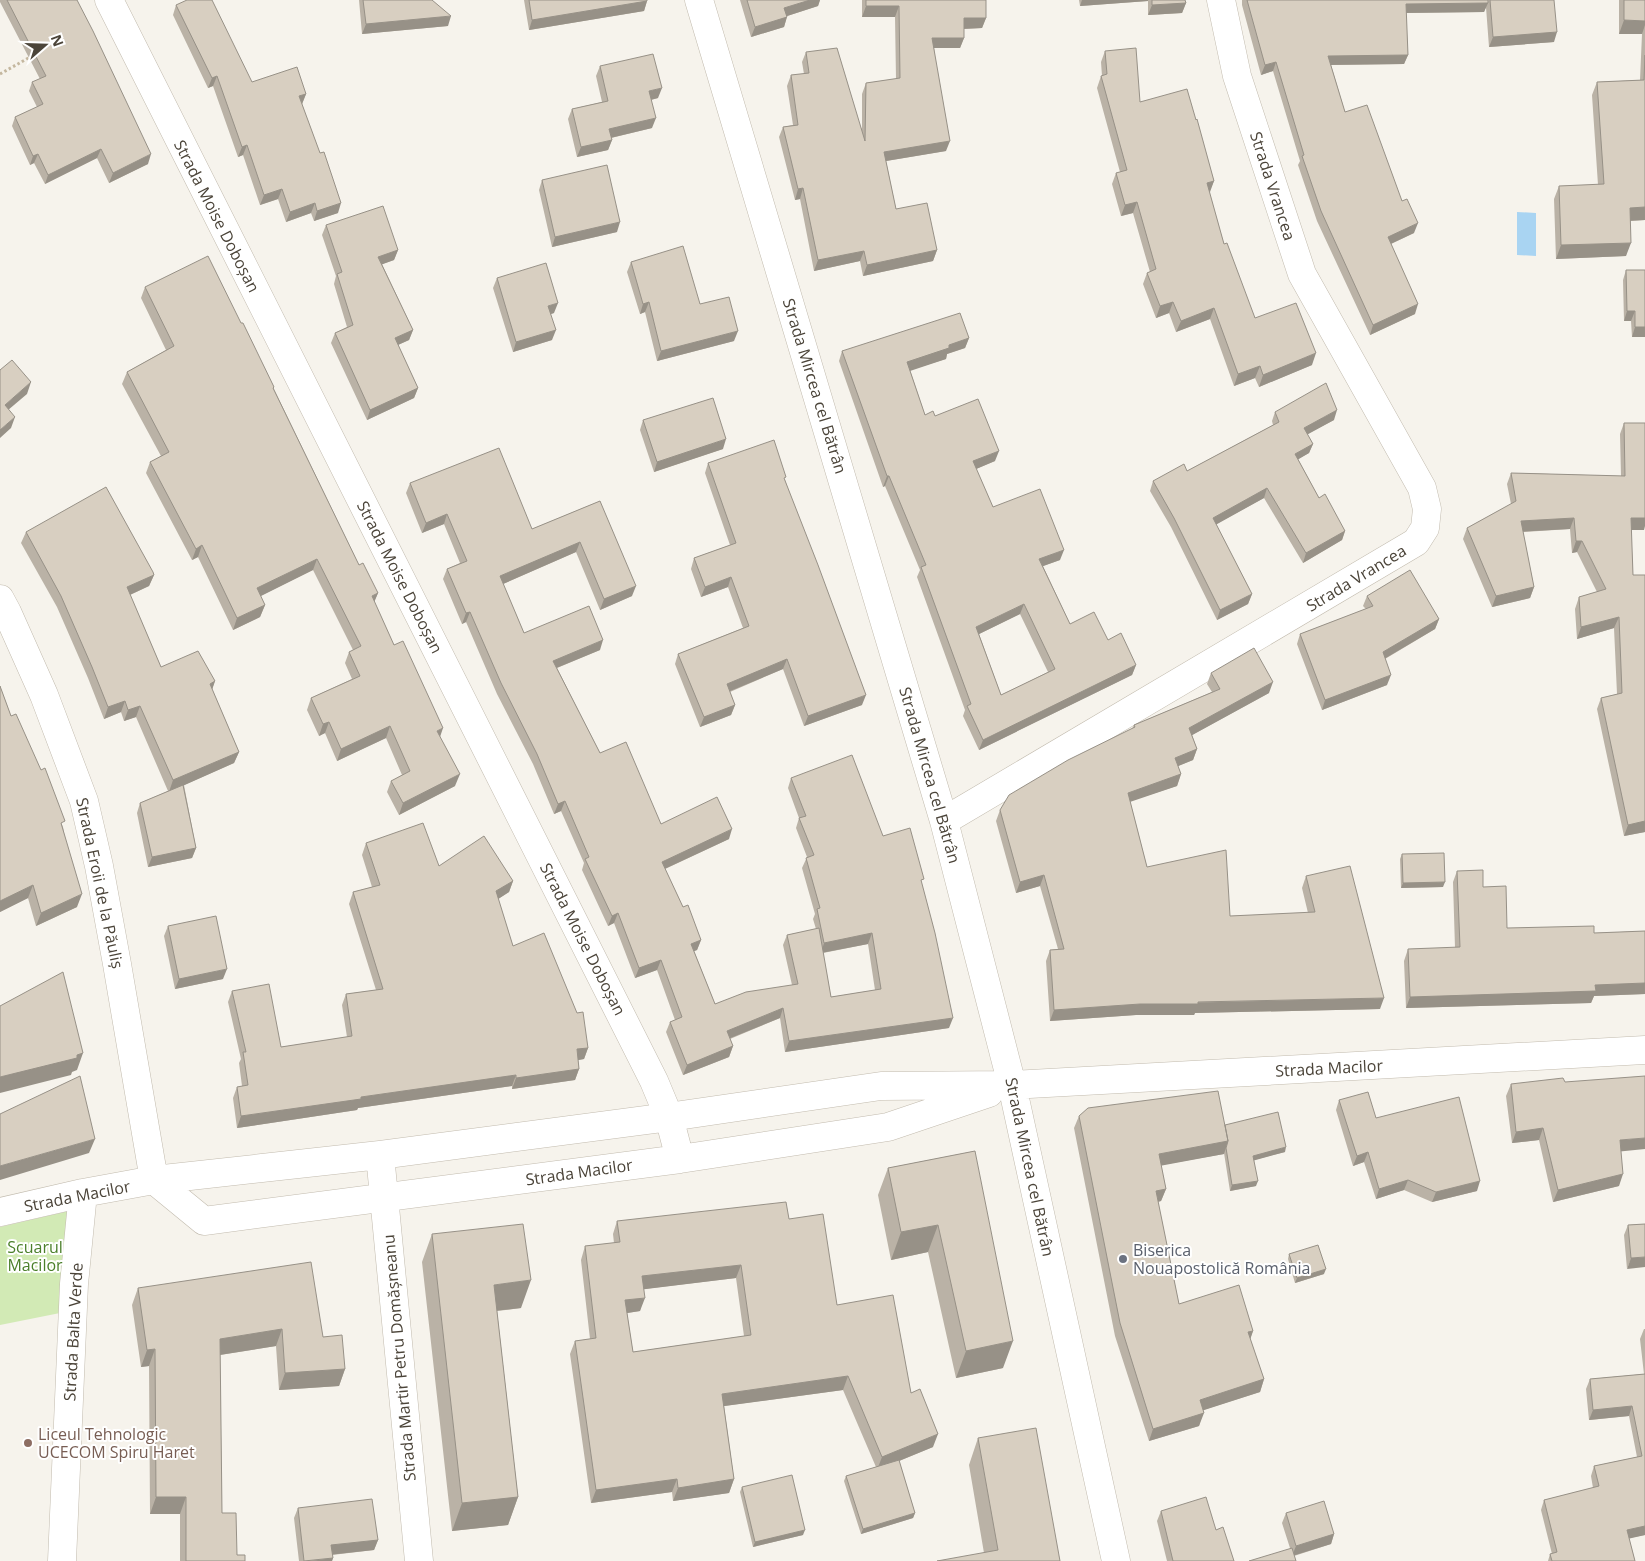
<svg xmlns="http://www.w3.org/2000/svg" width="1645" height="1561" font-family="'Open Sans',sans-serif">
	<rect width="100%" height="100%" fill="#f6f3ec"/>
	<!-- green -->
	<path fill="#d2eab5" d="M 77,1209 L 65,1312 L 0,1325 L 0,1227 Z"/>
	<!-- water -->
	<path fill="#a9d4f2" d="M 1517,212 L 1536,213 L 1536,256 L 1517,255 Z"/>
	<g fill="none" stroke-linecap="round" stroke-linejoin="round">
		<defs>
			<path id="minor" d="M 109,0 L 654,1081 L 669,1117 L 680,1159
				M 699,0 L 944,821 L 1012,1085 L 1116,1561
				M 0,599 L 7,612 L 44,695 L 84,801 L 99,866 L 117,964 L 154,1180
				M 944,821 L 1416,542 L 1425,528 L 1427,509 L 1422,488 L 1302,274 L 1237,76 L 1221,0
				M 380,1155 L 419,1561
				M 154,1180 L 204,1221 L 680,1159 L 888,1127 L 989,1093
				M 0,1212 L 83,1193 L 154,1180 L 380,1155 L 669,1117 L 881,1086 L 1012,1085 L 1645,1050
				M 62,1561 L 74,1284 L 83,1193"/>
		</defs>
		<!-- minor casing -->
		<use href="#minor" stroke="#c2bbae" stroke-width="29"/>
		<!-- path -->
		<path stroke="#c4b79f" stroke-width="3" stroke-dasharray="2.5 2.5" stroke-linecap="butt" d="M 0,74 L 32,56"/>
		<!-- minor -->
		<use href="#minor" stroke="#fff" stroke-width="28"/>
	</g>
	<!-- wall -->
	<path fill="#bab2a6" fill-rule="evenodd" d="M 0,0 L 77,0 L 148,164 L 109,183 L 97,158 L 45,184 L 34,163 L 30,165 L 12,126 L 15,117 L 37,107 L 29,91 L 32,82 L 40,79 L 0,2 Z
		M 359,0 L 432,0 L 448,26 L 362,34 Z
		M 524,0 L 647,0 L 647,1 L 644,11 L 529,30 Z
		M 740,0 L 820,0 L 818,6 L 787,16 L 784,27 L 751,37 Z
		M 862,0 L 986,0 L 986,18 L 982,28 L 964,29 L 964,38 L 960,48 L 934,48 L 946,151 L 886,161 L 896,209 L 937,250 L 933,261 L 863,276 L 860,261 L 814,271 L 800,199 L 795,200 L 779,137 L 783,127 L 793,125 L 787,86 L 791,75 L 804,74 L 802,62 L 806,52 L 862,129 L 862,94 L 866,83 L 896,79 L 895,17 L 862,17 Z
		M 1079,0 L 1185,0 L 1186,3 L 1182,13 L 1148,15 L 1148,1 L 1080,6 Z
		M 1242,0 L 1554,0 L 1554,42 L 1489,47 L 1486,7 L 1484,12 L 1406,13 L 1408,55 L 1404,64 L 1331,65 L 1345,112 L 1402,201 L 1414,233 L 1391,244 L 1415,314 L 1370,335 L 1317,221 L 1298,165 L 1300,161 L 1273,71 L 1261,75 L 1242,5 Z
		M 1619,0 L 1645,0 L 1645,220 L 1630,221 L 1626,256 L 1556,259 L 1554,199 L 1559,186 L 1598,185 L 1592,95 L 1597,82 L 1640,80 L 1642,34 L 1619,34 Z
		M 176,5 L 252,82 L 306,94 L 302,104 L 338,213 L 314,221 L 311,213 L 286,222 L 278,199 L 260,205 L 243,155 L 238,157 L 213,86 L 208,88 L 173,15 Z
		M 1105,51 L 1140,102 L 1196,120 L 1214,181 L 1209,192 L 1224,244 L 1255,318 L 1312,365 L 1259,387 L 1255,378 L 1234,386 L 1210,319 L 1176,332 L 1169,313 L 1156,318 L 1143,284 L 1147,273 L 1150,272 L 1133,213 L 1121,216 L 1112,184 L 1116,173 L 1120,172 L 1097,88 L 1101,76 L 1102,76 L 1101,62 Z
		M 600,66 L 658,98 L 651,100 L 652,128 L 611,138 L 612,140 L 608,150 L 577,157 L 568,119 L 572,109 L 602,102 L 596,76 Z
		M 542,180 L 617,232 L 552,247 L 539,190 Z
		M 326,225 L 398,250 L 394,260 L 382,264 L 413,330 L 409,340 L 398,345 L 418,388 L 414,398 L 367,420 L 331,343 L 335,333 L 347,327 L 334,284 L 336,276 L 322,235 Z
		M 631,262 L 700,304 L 734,341 L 657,361 L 645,312 L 640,314 L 627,272 Z
		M 1626,270 L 1645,270 L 1645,337 L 1632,337 L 1631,321 L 1624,321 L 1623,280 Z
		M 497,278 L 554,313 L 551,314 L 552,340 L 513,352 L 493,288 Z
		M 145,287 L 241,323 L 274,387 L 274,389 L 359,565 L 378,593 L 374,602 L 394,645 L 440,737 L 455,786 L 399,815 L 387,792 L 391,781 L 402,775 L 386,738 L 337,761 L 325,733 L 319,736 L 307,710 L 311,698 L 352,679 L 345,663 L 349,652 L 353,650 L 313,570 L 260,596 L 265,605 L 260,617 L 233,630 L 198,557 L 192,560 L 146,473 L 150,462 L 161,456 L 122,384 L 127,372 L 166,350 L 141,298 Z
		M 969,338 L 965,348 L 947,354 L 946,359 L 910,370 L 925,415 L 935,416 L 995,461 L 976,469 L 993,507 L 1060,560 L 1043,566 L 1070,624 L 1108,640 L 1136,665 L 1132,675 L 979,750 L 963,716 L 965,710 L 917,577 L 920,570 L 885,486 L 883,487 L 839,361 L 842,351 ZM 1020,614 L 1048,672 L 1001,695 L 979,634 Z
		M 1275,412 L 1334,420 L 1307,434 L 1313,444 L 1309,453 L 1298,459 L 1319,498 L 1345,531 L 1342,540 L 1303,563 L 1264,498 L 1216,524 L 1252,594 L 1248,604 L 1217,620 L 1171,527 L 1150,491 L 1153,481 L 1187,471 L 1273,425 L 1272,421 Z
		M 643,420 L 723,449 L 654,472 L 640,430 Z
		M 1624,423 L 1644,530 L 1631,530 L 1645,832 L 1624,836 L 1597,709 L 1601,698 L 1617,694 L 1614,628 L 1577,639 L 1575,609 L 1579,597 L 1597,592 L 1577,552 L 1572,553 L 1570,529 L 1523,532 L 1534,587 L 1530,598 L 1492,607 L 1463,539 L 1467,528 L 1511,504 L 1507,484 L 1511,473 L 1621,476 L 1620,434 Z
		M 708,463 L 785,480 L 862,705 L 804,726 L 783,669 L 730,692 L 735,705 L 731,715 L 700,727 L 675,664 L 678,654 L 743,628 L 728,587 L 701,597 L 691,569 L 694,558 L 730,545 L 705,473 Z
		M 410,483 L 532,529 L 600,501 L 632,596 L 600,610 L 576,552 L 503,584 L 524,633 L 600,650 L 557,668 L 600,753 L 661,824 L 729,839 L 665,869 L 683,907 L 701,940 L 697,950 L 694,951 L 715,1004 L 792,985 L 783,945 L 787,935 L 816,929 L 813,919 L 815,914 L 802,868 L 807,857 L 796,828 L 799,818 L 788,788 L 791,778 L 883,836 L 922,885 L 949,1028 L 785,1052 L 780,1018 L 730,1039 L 733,1046 L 729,1057 L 683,1075 L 666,1032 L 670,1022 L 675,1020 L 657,970 L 635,978 L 614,923 L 608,926 L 582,870 L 584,863 L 561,811 L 554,814 L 533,764 L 497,694 L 466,622 L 462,624 L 443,579 L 447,569 L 460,563 L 444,524 L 422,533 L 406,493 ZM 868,944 L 875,990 L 831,997 L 823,953 Z
		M 26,532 L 154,575 L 149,586 L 130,595 L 161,667 L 215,681 L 212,689 L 239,752 L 234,763 L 184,785 L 196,848 L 192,858 L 148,867 L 137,813 L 140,803 L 168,791 L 136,717 L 124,721 L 121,712 L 104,719 L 88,678 L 57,607 L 21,543 Z
		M 1367,596 L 1439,619 L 1435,629 L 1385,659 L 1387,685 L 1322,710 L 1297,644 L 1300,634 L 1366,609 L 1363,606 Z
		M 1211,673 L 1269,693 L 1192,735 L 1197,749 L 1193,760 L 1178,766 L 1181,774 L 1177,786 L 1130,801 L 1147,867 L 1230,916 L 1308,913 L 1302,888 L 1306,876 L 1380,1009 L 1195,1013 L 1194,1015 L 1136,1015 L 1050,1021 L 1046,961 L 1050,950 L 1058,949 L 1040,886 L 1016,893 L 996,821 L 1000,810 L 1132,729 L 1134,725 L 1212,692 L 1207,684 Z
		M 0,686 L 11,716 L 63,827 L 77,907 L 36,926 L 28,898 L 0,912 Z
		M 366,843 L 439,866 L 513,881 L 509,892 L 498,899 L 513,946 L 588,1048 L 584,1059 L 578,1060 L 579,1069 L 575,1080 L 512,1089 L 512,1086 L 358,1108 L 357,1110 L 237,1128 L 233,1098 L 237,1087 L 242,1086 L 239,1063 L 241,1059 L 228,1002 L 232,991 L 281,1047 L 347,1037 L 342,1005 L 346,994 L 376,990 L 349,904 L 353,892 L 372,887 L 362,855 Z
		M 1402,854 L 1443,887 L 1401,888 L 1400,859 Z
		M 1457,871 L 1483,887 L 1507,928 L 1594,933 L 1645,931 L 1645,994 L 1594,996 L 1591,1003 L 1406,1008 L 1404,961 L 1408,949 L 1455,948 L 1453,882 Z
		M 168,926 L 223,979 L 175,989 L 164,936 Z
		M 1565,1082 L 1621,1151 L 1619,1186 L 1553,1202 L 1539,1140 L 1512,1143 L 1506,1096 L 1511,1084 Z
		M 1339,1100 L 1376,1118 L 1477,1191 L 1432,1202 L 1404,1190 L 1376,1199 L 1364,1162 L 1353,1166 L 1336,1110 Z
		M 1079,1116 L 1225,1125 L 1285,1152 L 1254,1160 L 1256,1186 L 1230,1191 L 1224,1153 L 1224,1154 L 1161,1165 L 1166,1189 L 1161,1201 L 1158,1202 L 1179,1304 L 1253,1331 L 1250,1339 L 1264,1379 L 1260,1392 L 1203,1410 L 1199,1426 L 1149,1441 L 1115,1336 L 1074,1128 Z
		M 975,1151 L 1003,1368 L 956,1378 L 928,1252 L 891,1260 L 878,1195 L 888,1168 Z
		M 789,1219 L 837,1305 L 911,1393 L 933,1447 L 899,1461 L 915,1513 L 913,1518 L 861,1534 L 844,1481 L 846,1476 L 876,1467 L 843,1390 L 724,1406 L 734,1479 L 729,1493 L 673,1501 L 672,1492 L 591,1503 L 570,1354 L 575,1341 L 590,1339 L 581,1260 L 585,1246 L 614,1243 L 613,1234 L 617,1221 ZM 736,1278 L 744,1336 L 633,1352 L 627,1313 L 640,1311 L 644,1289 Z
		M 1645,1224 L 1627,1269 L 1624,1235 L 1628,1225 Z
		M 432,1234 L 521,1308 L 497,1311 L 518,1497 L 508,1525 L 452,1531 L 422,1262 Z
		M 1289,1254 L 1324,1274 L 1295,1283 L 1288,1259 Z
		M 138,1288 L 323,1337 L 345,1369 L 339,1386 L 279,1390 L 276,1346 L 220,1355 L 222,1513 L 237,1555 L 245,1561 L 180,1561 L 180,1514 L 150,1514 L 149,1366 L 141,1367 L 132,1305 Z
		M 1644,1329 L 1645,1329 L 1645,1535 L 1629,1538 L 1635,1561 L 1548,1561 L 1550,1554 L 1552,1554 L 1541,1510 L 1544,1500 L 1593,1488 L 1591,1476 L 1594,1466 L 1637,1457 L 1629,1416 L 1589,1420 L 1586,1389 L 1590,1379 L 1644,1374 L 1640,1339 Z
		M 978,1438 L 1060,1561 L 984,1553 L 969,1465 Z
		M 742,1487 L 803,1535 L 753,1547 L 740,1492 Z
		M 298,1508 L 378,1540 L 374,1550 L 332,1555 L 333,1558 L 332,1561 L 299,1561 L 294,1518 Z
		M 1161,1511 L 1216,1530 L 1234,1561 L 1167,1561 L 1157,1521 Z
		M 1286,1513 L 1334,1534 L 1331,1544 L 1294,1556 L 1290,1548 L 1282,1523 Z"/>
	<!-- shaded-wall -->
	<path fill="#979187" d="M 810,0 L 820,0 L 818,6 L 781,18 L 784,8 Z
		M 1082,0 L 1148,0 L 1148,1 L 1080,6 Z
		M 647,1 L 644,11 L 529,30 L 532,20 Z
		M 1186,3 L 1182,13 L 1148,15 L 1152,5 Z
		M 1488,3 L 1484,12 L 1402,13 L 1406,4 Z
		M 866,6 L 899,6 L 895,17 L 862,17 Z
		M 451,16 L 448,26 L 362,34 L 366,24 Z
		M 787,17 L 784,27 L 751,37 L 755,27 Z
		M 964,18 L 986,18 L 982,28 L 960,29 Z
		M 1624,20 L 1645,21 L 1645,25 L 1642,34 L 1619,34 Z
		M 1557,32 L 1554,42 L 1489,47 L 1493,37 Z
		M 932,38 L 964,38 L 960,48 L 929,48 Z
		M 1408,55 L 1404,64 L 1325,65 L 1328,56 Z
		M 1276,62 L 1273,71 L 1261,75 L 1265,65 Z
		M 217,76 L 213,86 L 208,88 L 212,78 Z
		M 662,88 L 658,98 L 646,101 L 649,91 Z
		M 306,94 L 302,104 L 299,96 Z
		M 656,118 L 652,128 L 606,139 L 609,129 Z
		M 612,140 L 608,150 L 577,157 L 581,147 Z
		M 950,141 L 946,151 L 880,162 L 884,152 Z
		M 247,145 L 243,155 L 238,157 L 242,147 Z
		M 101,149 L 97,158 L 45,184 L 48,175 Z
		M 38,154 L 34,163 L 30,165 L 33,156 Z
		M 151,154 L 148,164 L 109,183 L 113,173 Z
		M 1214,181 L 1210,192 L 1202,194 L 1207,183 Z
		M 803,188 L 800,199 L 795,200 L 798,189 Z
		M 282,189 L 278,199 L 260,205 L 264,195 Z
		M 1137,202 L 1133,213 L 1121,216 L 1125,205 Z
		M 315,203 L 311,213 L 286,222 L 290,212 Z
		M 341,203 L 338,213 L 314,221 L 317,211 Z
		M 1645,207 L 1645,220 L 1625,221 L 1630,208 Z
		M 620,222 L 617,232 L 552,247 L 555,237 Z
		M 1418,223 L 1414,233 L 1384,247 L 1388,237 Z
		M 1631,243 L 1626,256 L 1556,259 L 1561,245 Z
		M 398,250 L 394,260 L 375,267 L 378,257 Z
		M 937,250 L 933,261 L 863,276 L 867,265 Z
		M 864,251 L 860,261 L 814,271 L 818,260 Z
		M 649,302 L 645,312 L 640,314 L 643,304 Z
		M 1173,302 L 1169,313 L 1156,318 L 1160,306 Z
		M 558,303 L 554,313 L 544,316 L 548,306 Z
		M 1418,304 L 1415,314 L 1370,335 L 1373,325 Z
		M 1214,308 L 1210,319 L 1176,332 L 1181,321 Z
		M 1627,311 L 1635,311 L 1631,321 L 1624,321 Z
		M 1635,327 L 1645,327 L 1645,337 L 1632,337 Z
		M 413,330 L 409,340 L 391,348 L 395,338 Z
		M 556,330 L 552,340 L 513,352 L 516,342 Z
		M 738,331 L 734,341 L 657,361 L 661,351 Z
		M 969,338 L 965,348 L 947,354 L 946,359 L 904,373 L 907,362 L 949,345 Z
		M 1316,353 L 1312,365 L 1259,387 L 1263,375 Z
		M 1260,366 L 1255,378 L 1234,386 L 1238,374 Z
		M 31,382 L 27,394 L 1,416 L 5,405 Z
		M 418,388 L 414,398 L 367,420 L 370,410 Z
		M 1337,410 L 1334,420 L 1301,438 L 1304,428 Z
		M 15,417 L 11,428 L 0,438 L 0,430 Z
		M 726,439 L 723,449 L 654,472 L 657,462 Z
		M 1313,444 L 1309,453 L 1292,463 L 1295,454 Z
		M 999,451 L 995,461 L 969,472 L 973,461 Z
		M 887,476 L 889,476 L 885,486 L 883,487 Z
		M 1267,488 L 1264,498 L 1210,528 L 1213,518 Z
		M 447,514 L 444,524 L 422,533 L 426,523 Z
		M 1574,518 L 1570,529 L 1516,532 L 1521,521 Z
		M 1631,518 L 1645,518 L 1645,526 L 1644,530 L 1627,530 Z
		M 1345,531 L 1342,540 L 1303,563 L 1306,553 Z
		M 1576,541 L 1582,541 L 1577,552 L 1572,553 Z
		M 580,542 L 576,552 L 496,587 L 500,576 Z
		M 202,545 L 198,557 L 192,560 L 196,549 Z
		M 1064,550 L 1060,560 L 1035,569 L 1039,559 Z
		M 317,559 L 313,570 L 253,600 L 257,588 Z
		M 154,575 L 149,586 L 123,598 L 127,587 Z
		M 731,577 L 728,587 L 701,597 L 705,587 Z
		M 636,586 L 632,596 L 600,610 L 604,599 Z
		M 1534,587 L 1530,598 L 1492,607 L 1496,596 Z
		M 378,593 L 373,605 L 372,596 Z
		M 1252,594 L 1248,604 L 1217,620 L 1220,610 Z
		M 1024,604 L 1020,614 L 973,637 L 976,627 Z
		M 265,605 L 260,617 L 233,630 L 237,618 Z
		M 470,612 L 466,622 L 462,624 L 466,613 Z
		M 1619,617 L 1614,628 L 1577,639 L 1581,627 Z
		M 1439,619 L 1435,629 L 1379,662 L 1383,652 Z
		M 603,640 L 600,650 L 549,671 L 553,661 Z
		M 787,659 L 783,669 L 723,694 L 727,684 Z
		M 1136,665 L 1132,675 L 979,750 L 983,740 Z
		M 1391,675 L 1387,685 L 1322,710 L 1325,700 Z
		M 215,681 L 211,693 L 210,684 Z
		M 1273,682 L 1269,693 L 1185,739 L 1189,728 Z
		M 866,695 L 862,705 L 804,726 L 808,716 Z
		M 125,701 L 121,712 L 104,719 L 108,707 Z
		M 735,705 L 731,715 L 700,727 L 704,717 Z
		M 140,706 L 136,717 L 124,721 L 128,710 Z
		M 329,722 L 325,733 L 319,736 L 323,724 Z
		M 390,726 L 386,738 L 337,761 L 341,749 Z
		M 443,728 L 439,740 L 437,731 Z
		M 1197,749 L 1193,760 L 1171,769 L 1175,758 Z
		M 239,752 L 234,763 L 169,792 L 173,780 Z
		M 460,774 L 455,786 L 399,815 L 403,803 Z
		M 1181,774 L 1177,786 L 1124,804 L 1128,793 Z
		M 565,801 L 561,811 L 554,814 L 558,804 Z
		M 1645,821 L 1645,832 L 1624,836 L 1628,825 Z
		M 732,829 L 729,839 L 658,872 L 662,862 Z
		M 196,848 L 192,858 L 148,867 L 152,857 Z
		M 1044,875 L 1040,886 L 1016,893 L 1020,882 Z
		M 513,881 L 509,892 L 492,903 L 496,891 Z
		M 1445,882 L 1443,887 L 1401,888 L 1403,883 Z
		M 33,885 L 28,898 L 0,912 L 0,901 Z
		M 82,894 L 77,907 L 36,926 L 41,913 Z
		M 618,913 L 614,923 L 608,926 L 612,916 Z
		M 872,933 L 868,944 L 821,953 L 824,943 Z
		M 701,940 L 697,950 L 687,954 L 691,944 Z
		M 661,960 L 657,970 L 635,978 L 639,968 Z
		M 227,969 L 223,979 L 175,989 L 179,979 Z
		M 1645,983 L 1645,994 L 1594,996 L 1591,1003 L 1406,1008 L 1410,997 L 1595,985 Z
		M 1384,998 L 1380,1009 L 1195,1013 L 1194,1015 L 1136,1015 L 1050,1021 L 1054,1010 L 1140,1004 Z
		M 783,1008 L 780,1018 L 723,1041 L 727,1031 Z
		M 953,1018 L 949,1028 L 785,1052 L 789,1041 Z
		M 733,1046 L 729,1057 L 683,1075 L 687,1065 Z
		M 588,1048 L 584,1059 L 573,1061 L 577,1049 Z
		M 83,1053 L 77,1070 L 72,1072 L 71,1075 L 0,1093 L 0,1077 Z
		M 579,1069 L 575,1080 L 512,1089 L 516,1078 Z
		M 516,1075 L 512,1086 L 358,1108 L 357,1110 L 237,1128 L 241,1116 L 361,1097 Z
		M 1543,1128 L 1539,1140 L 1512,1143 L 1516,1132 Z
		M 1645,1138 L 1645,1149 L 1615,1152 L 1620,1140 Z
		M 95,1139 L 89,1153 L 0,1180 L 0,1166 Z
		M 1228,1141 L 1224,1154 L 1154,1167 L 1159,1154 Z
		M 1286,1147 L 1285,1152 L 1252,1161 L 1253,1156 Z
		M 1368,1152 L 1364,1162 L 1353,1166 L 1357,1156 Z
		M 1623,1174 L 1619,1186 L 1553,1202 L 1558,1190 Z
		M 1408,1180 L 1404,1190 L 1376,1199 L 1379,1189 Z
		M 1258,1181 L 1256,1186 L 1230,1191 L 1232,1185 Z
		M 1480,1181 L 1477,1191 L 1432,1202 L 1436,1192 Z
		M 1166,1189 L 1161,1201 L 1152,1203 L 1156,1191 Z
		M 938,1225 L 928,1252 L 891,1260 L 901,1232 Z
		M 1645,1257 L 1645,1267 L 1627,1269 L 1631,1258 Z
		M 741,1265 L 736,1278 L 638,1290 L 642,1276 Z
		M 1326,1269 L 1324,1274 L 1295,1283 L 1297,1278 Z
		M 531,1280 L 521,1308 L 484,1312 L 494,1285 Z
		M 645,1298 L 640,1311 L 621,1314 L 625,1300 Z
		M 282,1329 L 276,1346 L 213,1356 L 220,1339 Z
		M 1253,1331 L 1249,1343 L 1248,1332 Z
		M 1013,1341 L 1003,1368 L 956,1378 L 966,1351 Z
		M 155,1349 L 149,1366 L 141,1367 L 147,1350 Z
		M 345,1369 L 339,1386 L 279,1390 L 285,1373 Z
		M 848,1376 L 843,1390 L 717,1407 L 722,1394 Z
		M 1264,1379 L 1260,1392 L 1195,1413 L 1200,1400 Z
		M 1632,1406 L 1629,1416 L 1589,1420 L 1593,1410 Z
		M 1204,1413 L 1199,1426 L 1149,1441 L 1153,1429 Z
		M 938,1434 L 933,1447 L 877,1470 L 882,1457 Z
		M 677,1479 L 672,1492 L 591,1503 L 596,1490 Z
		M 734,1479 L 729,1493 L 673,1501 L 678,1488 Z
		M 156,1497 L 186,1497 L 180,1514 L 150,1514 Z
		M 518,1497 L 508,1525 L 452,1531 L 462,1503 Z
		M 915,1513 L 913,1518 L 861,1534 L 863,1529 Z
		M 1645,1526 L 1645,1535 L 1623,1540 L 1627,1530 Z
		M 805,1530 L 803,1535 L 753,1547 L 755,1542 Z
		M 1334,1534 L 1331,1544 L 1292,1556 L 1296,1546 Z
		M 378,1540 L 374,1550 L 328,1555 L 331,1545 Z
		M 333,1558 L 332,1561 L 311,1561 Z"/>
	<!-- building -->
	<path fill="#d8cfc1" stroke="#979187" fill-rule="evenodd" d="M 7,0 L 77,0 L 93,31 L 151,154 L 113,173 L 101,149 L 48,175 L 38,154 L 33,156 L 15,117 L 43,104 L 32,82 L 46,76 Z
		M 187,0 L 212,0 L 252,82 L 297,67 L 306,94 L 299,96 L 320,153 L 324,152 L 341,203 L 317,211 L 315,203 L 290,212 L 282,189 L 264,195 L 247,145 L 242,147 L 217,76 L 212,78 L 176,5 Z
		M 363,0 L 432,0 L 451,16 L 366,24 Z
		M 529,0 L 647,0 L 647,1 L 532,20 Z
		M 747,0 L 810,0 L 784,8 L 787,17 L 755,27 Z
		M 866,0 L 986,0 L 986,18 L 964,18 L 964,38 L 932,38 L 950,141 L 884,152 L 896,209 L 927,203 L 937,250 L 867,265 L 864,251 L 818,260 L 803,188 L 798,189 L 783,127 L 798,125 L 791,75 L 809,73 L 806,52 L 837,48 L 865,141 L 866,83 L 900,78 L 899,6 L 866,6 Z
		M 1152,0 L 1185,0 L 1186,3 L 1152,5 Z
		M 1247,0 L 1488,0 L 1488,3 L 1406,4 L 1408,55 L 1328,56 L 1345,112 L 1367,105 L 1402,201 L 1407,199 L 1418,223 L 1388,237 L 1418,304 L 1373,325 L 1321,211 L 1302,156 L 1304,155 L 1276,62 L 1265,65 Z
		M 1490,0 L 1554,0 L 1557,32 L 1493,37 Z
		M 1624,0 L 1645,0 L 1645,21 L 1624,20 Z
		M 1136,48 L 1140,102 L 1187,89 L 1196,120 L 1197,119 L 1214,181 L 1207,183 L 1224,244 L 1227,243 L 1255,318 L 1296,303 L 1316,353 L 1263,375 L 1260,366 L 1238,374 L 1214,308 L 1181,321 L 1173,302 L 1160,306 L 1147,273 L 1156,269 L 1137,202 L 1125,205 L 1116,173 L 1127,170 L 1101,76 L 1107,74 L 1105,51 Z
		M 653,54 L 662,88 L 649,91 L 656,118 L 609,129 L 612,140 L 581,147 L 572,109 L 608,101 L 600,66 Z
		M 1645,55 L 1645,207 L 1630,208 L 1631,243 L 1561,245 L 1559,186 L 1604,184 L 1597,82 L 1644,80 Z
		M 607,165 L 620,222 L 555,237 L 542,180 Z
		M 383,206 L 398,250 L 378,257 L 413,330 L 395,338 L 418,388 L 370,410 L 335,333 L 353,325 L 337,274 L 342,272 L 326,225 Z
		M 683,246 L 700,304 L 729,297 L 738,331 L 661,351 L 649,302 L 643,304 L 631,262 Z
		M 208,256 L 241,323 L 243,323 L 274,387 L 273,388 L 359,565 L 363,563 L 378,593 L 372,596 L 394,645 L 403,641 L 443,728 L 437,731 L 460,774 L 403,803 L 391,781 L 410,771 L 390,726 L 341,749 L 329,722 L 323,724 L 311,698 L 360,676 L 349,652 L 361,646 L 317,559 L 257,588 L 265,605 L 237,618 L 202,545 L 196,549 L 150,462 L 169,452 L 127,372 L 174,346 L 145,287 Z
		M 546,263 L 558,303 L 548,306 L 556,330 L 516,342 L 497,278 Z
		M 1626,270 L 1645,270 L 1645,327 L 1635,327 L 1635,311 L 1627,311 Z
		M 960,313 L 969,338 L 949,345 L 949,348 L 907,362 L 925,415 L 933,411 L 935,416 L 978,399 L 999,451 L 973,461 L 993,507 L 1040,489 L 1064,550 L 1039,559 L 1070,624 L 1094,612 L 1108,640 L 1121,633 L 1136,665 L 983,740 L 967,706 L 971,704 L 921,567 L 926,565 L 889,476 L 887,476 L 842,351 ZM 1024,604 L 1055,669 L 1001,695 L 976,627 Z
		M 12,360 L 31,382 L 5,405 L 15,417 L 0,430 L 0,370 Z
		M 1326,383 L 1337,410 L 1304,428 L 1313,444 L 1295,454 L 1319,498 L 1325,494 L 1345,531 L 1306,553 L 1267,488 L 1213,518 L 1252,594 L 1220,610 L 1174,518 L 1153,481 L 1184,464 L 1187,471 L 1279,422 L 1275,412 Z
		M 713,398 L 726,439 L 657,462 L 643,420 Z
		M 1624,423 L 1645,423 L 1645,518 L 1631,518 L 1633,575 L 1645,575 L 1645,821 L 1628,825 L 1601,698 L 1622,693 L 1619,617 L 1581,627 L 1579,597 L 1606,589 L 1582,541 L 1576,541 L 1574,518 L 1521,521 L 1534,587 L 1496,596 L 1467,528 L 1516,501 L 1511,473 L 1625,476 Z
		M 774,440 L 786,477 L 784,478 L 818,565 L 866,695 L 808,716 L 787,659 L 727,684 L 735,705 L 704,717 L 678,654 L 749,626 L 731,577 L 705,587 L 694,558 L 736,543 L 708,463 Z
		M 499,448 L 532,529 L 600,501 L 636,586 L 604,599 L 580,542 L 500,576 L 524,633 L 589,606 L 603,640 L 553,661 L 600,753 L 626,742 L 661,824 L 717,797 L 732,829 L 662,862 L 683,907 L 688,905 L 701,940 L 691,944 L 715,1004 L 746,992 L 798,984 L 787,935 L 819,928 L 831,997 L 881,989 L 872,933 L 824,943 L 817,909 L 820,908 L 806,858 L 814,855 L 799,818 L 806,816 L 791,778 L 852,755 L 883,836 L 910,828 L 924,879 L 921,880 L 935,933 L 953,1018 L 789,1041 L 783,1008 L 727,1031 L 733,1046 L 687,1065 L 670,1022 L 682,1017 L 661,960 L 639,968 L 618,913 L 612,916 L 585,859 L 589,857 L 565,801 L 558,804 L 537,754 L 501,683 L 470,612 L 466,613 L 447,569 L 467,561 L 447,514 L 426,523 L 410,483 Z
		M 106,487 L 153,572 L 154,575 L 127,587 L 161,667 L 198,651 L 215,681 L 210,684 L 239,752 L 173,780 L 140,706 L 128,710 L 125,701 L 108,707 L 92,667 L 61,596 L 26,532 Z
		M 1410,570 L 1439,619 L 1383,652 L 1391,675 L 1325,700 L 1300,634 L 1373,606 L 1367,596 Z
		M 1254,648 L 1273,682 L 1189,728 L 1197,749 L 1175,758 L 1181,774 L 1128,793 L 1147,867 L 1226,850 L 1230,916 L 1315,912 L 1306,876 L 1350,866 L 1384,998 L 1198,1002 L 1198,1004 L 1140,1004 L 1054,1010 L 1050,950 L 1064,949 L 1044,875 L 1020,882 L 1000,810 L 1009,795 L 1068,760 L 1135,727 L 1134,725 L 1220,689 L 1211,673 Z
		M 0,686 L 11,716 L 16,714 L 41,770 L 45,768 L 65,821 L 61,823 L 82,894 L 41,913 L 33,885 L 0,901 Z
		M 183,785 L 196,848 L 152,857 L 140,803 Z
		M 423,823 L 439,866 L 484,836 L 513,881 L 496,891 L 513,946 L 544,933 L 577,1013 L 583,1012 L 588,1048 L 577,1049 L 579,1069 L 516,1078 L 516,1075 L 361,1097 L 361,1099 L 241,1116 L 237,1087 L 248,1085 L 243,1052 L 246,1052 L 232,991 L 269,984 L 281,1047 L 352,1036 L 346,994 L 383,989 L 353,892 L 380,885 L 366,843 Z
		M 1444,853 L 1445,882 L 1403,883 L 1402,854 Z
		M 1483,870 L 1483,887 L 1506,886 L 1507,928 L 1594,926 L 1594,933 L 1645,931 L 1645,983 L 1595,985 L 1596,991 L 1410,997 L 1408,949 L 1460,947 L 1457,871 Z
		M 216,916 L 227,969 L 179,979 L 168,926 Z
		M 63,972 L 83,1053 L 77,1055 L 77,1058 L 0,1077 L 0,1006 Z
		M 80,1076 L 95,1139 L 0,1166 L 0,1114 Z
		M 1645,1076 L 1645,1138 L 1620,1140 L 1623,1174 L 1558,1190 L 1543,1128 L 1516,1132 L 1511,1084 L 1563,1078 L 1565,1082 Z
		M 1218,1091 L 1228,1141 L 1159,1154 L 1166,1189 L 1156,1191 L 1179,1304 L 1239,1285 L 1253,1331 L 1248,1332 L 1264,1379 L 1200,1400 L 1204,1413 L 1153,1429 L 1120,1323 L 1079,1116 L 1088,1108 Z
		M 1368,1092 L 1376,1118 L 1459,1097 L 1480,1181 L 1436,1192 L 1408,1180 L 1379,1189 L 1368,1152 L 1357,1156 L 1339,1100 Z
		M 1278,1112 L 1286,1147 L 1253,1156 L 1258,1181 L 1232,1185 L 1226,1148 L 1228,1141 L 1225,1125 Z
		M 975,1151 L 1013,1341 L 966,1351 L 938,1225 L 901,1232 L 888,1168 Z
		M 786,1202 L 789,1219 L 823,1214 L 837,1305 L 893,1295 L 911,1393 L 920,1389 L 938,1434 L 882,1457 L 848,1376 L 722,1394 L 734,1479 L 678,1488 L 677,1479 L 596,1490 L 575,1341 L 596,1338 L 585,1246 L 620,1242 L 617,1221 ZM 741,1265 L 751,1335 L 633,1352 L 625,1300 L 645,1298 L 642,1276 Z
		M 523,1224 L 531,1280 L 494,1285 L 518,1497 L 462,1503 L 432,1234 Z
		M 1645,1224 L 1645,1257 L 1631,1258 L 1628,1225 Z
		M 1318,1245 L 1326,1269 L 1297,1278 L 1289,1254 Z
		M 311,1262 L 323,1337 L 342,1335 L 345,1369 L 285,1373 L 282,1329 L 220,1339 L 222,1513 L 236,1513 L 237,1555 L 245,1555 L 245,1561 L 186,1561 L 186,1497 L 156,1497 L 155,1349 L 147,1350 L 138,1288 Z
		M 1645,1374 L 1645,1526 L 1627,1530 L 1635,1561 L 1552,1561 L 1550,1554 L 1557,1552 L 1544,1500 L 1599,1486 L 1594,1466 L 1642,1456 L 1632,1406 L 1593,1410 L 1590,1379 Z
		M 1036,1428 L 1060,1561 L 937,1561 L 998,1550 L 978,1438 Z
		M 899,1460 L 915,1513 L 863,1529 L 846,1476 Z
		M 792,1475 L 805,1530 L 755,1542 L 742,1487 Z
		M 1206,1497 L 1216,1530 L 1223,1527 L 1234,1561 L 1173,1561 L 1161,1511 Z
		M 372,1499 L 378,1540 L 331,1545 L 333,1558 L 304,1561 L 298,1508 Z
		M 1324,1501 L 1334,1534 L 1296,1546 L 1286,1513 Z
		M 1292,1548 L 1296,1561 L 1249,1561 Z"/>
	<!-- markers -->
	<circle fill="#6b7280" stroke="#fff" stroke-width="2" cx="1123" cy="1259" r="5"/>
	<circle fill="#8d6e63" stroke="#fff" stroke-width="2" cx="28" cy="1443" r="5"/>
	<g text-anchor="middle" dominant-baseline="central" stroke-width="4" stroke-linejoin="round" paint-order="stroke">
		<!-- street labels -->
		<g font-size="16" fill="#4b4439" stroke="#fff">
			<text transform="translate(1273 186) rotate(72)">Strada Vrancea</text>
			<text transform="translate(217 216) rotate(63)">Strada Moise Doboșan</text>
			<text transform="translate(815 386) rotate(73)">Strada Mircea cel Bătrân</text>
			<text transform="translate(400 577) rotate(63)">Strada Moise Doboșan</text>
			<text transform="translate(1356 578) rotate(-31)">Strada Vrancea</text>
			<text transform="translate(930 775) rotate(74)">Strada Mircea cel Bătrân</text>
			<text transform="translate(100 883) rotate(78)">Strada Eroii de la Păuliș</text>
			<text transform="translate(583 939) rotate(63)">Strada Moise Doboșan</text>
			<text transform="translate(1329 1068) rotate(-3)">Strada Macilor</text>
			<text transform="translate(1030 1167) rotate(78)">Strada Mircea cel Bătrân</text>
			<text transform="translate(579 1172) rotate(-8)">Strada Macilor</text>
			<text transform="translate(77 1196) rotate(-11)">Strada Macilor</text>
			<text transform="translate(73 1332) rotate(-87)">Strada Balta Verde</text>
			<text transform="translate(399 1358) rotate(-95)">Strada Martir Petru Domășneanu</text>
		</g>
		<!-- park labels -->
		<g font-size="16" fill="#4a7f2a" stroke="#fff">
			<text x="35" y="1247">Scuarul<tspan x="35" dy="18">Macilor</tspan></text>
		</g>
		<!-- worship labels -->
		<g font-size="16" fill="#5b616d" stroke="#fff" text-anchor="start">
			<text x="1133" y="1250">Biserica<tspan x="1133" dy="18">Nouapostolică România</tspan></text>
		</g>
		<!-- education labels -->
		<g font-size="16" fill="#785e54" stroke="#fff" text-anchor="start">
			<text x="38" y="1434">Liceul Tehnologic<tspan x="38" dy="18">UCECOM Spiru Haret</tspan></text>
		</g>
	</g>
	<!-- north arrow -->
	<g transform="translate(45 45) rotate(70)" stroke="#ffffff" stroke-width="4" paint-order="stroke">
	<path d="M0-4L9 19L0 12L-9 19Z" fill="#4b4439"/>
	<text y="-8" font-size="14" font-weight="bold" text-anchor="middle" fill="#4b4439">N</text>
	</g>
</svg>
